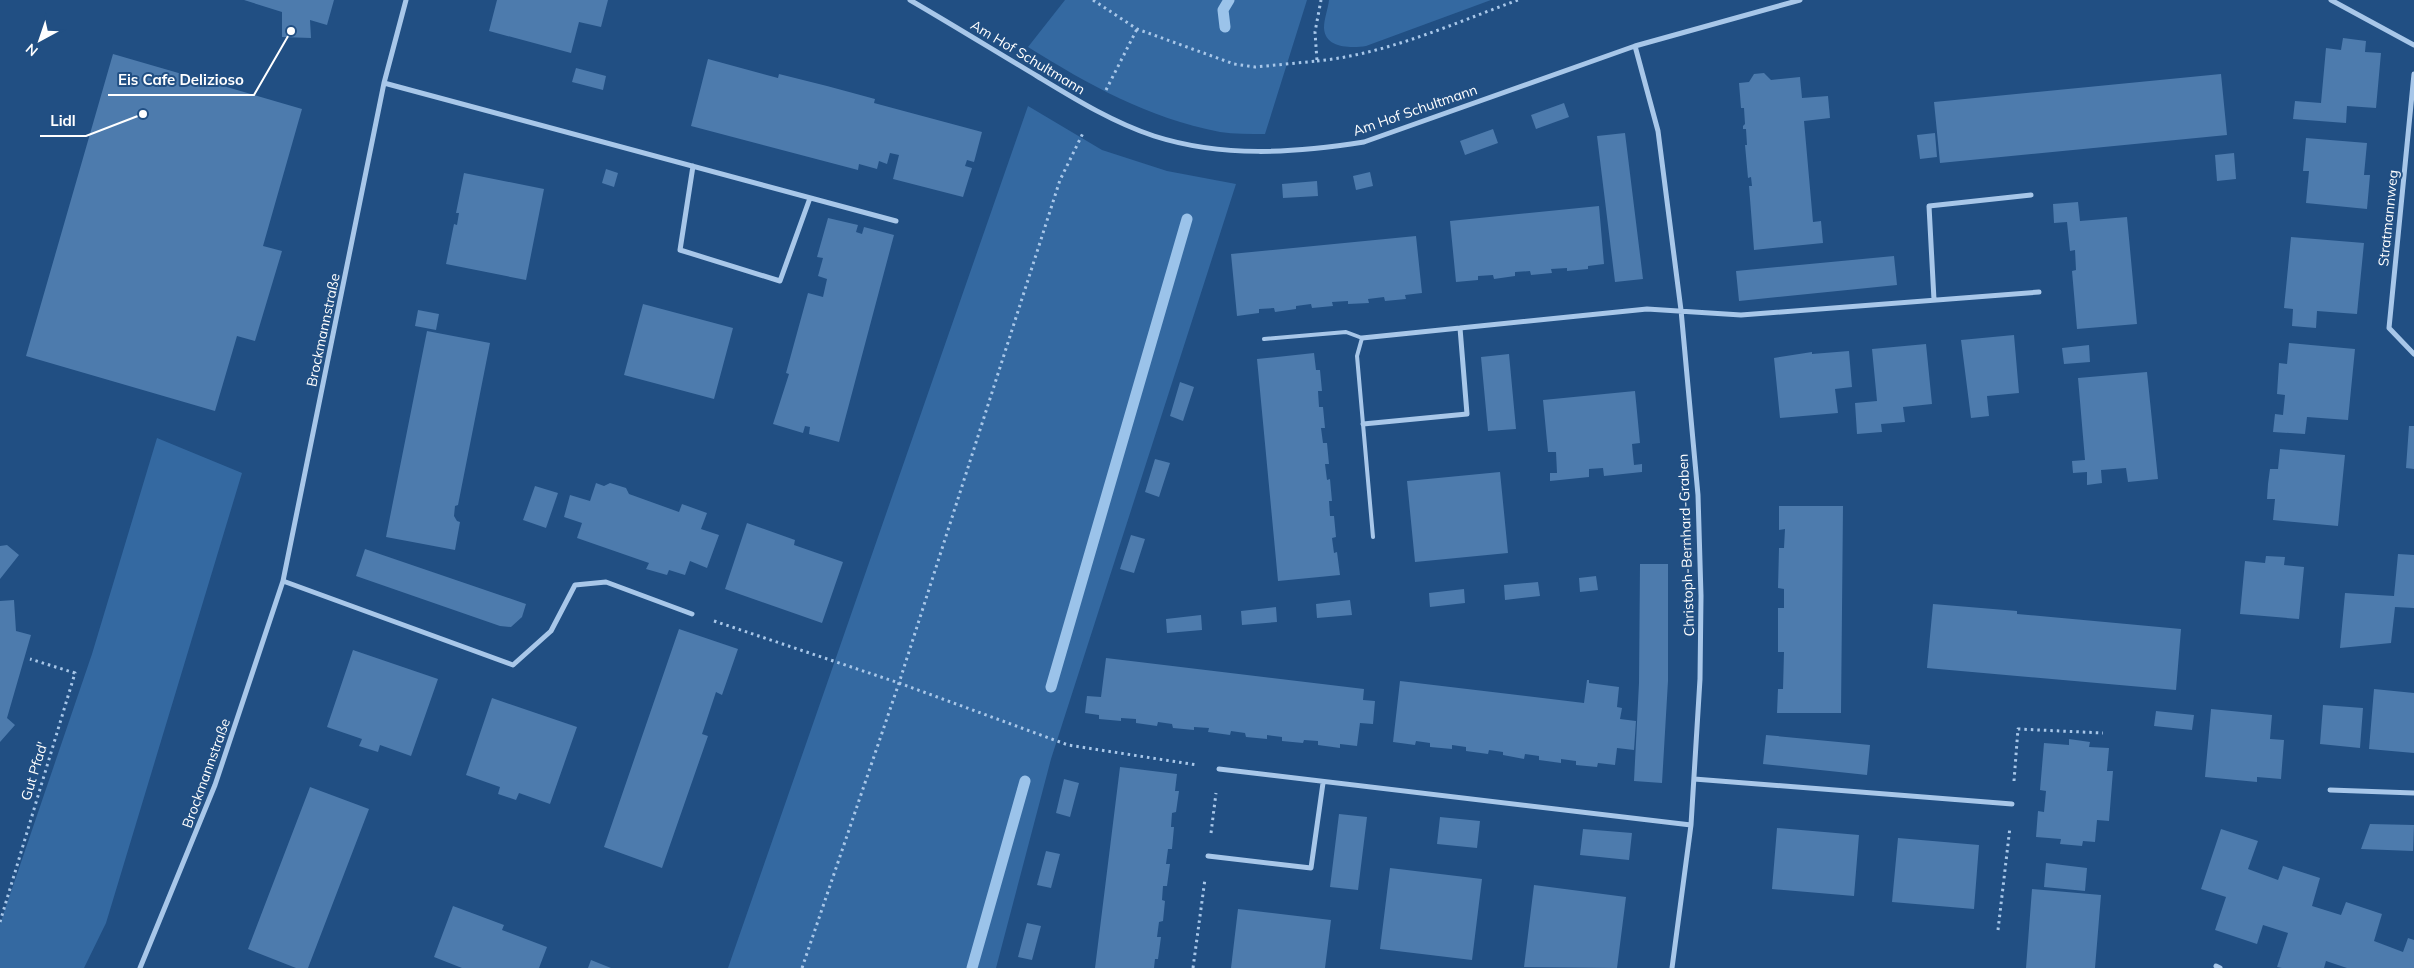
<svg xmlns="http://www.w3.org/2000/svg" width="2414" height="968" font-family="Mulish,sans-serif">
	<rect width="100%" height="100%" fill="#214f83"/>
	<!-- green -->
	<path fill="#3469a1" d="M 1065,0 L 1307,0 L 1265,134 C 1250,134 1234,134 1220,132 C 1146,117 1091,86 1028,47 Z
		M 1329,0 L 1491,0 L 1366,46 C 1352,48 1325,49 1324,28 C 1324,19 1328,9 1329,0 Z
		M 1028,106 L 1102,150 L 1167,171 L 1236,184 L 1051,759 L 996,968 L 728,968 Z
		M 157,438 L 242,473 L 106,923 L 84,968 L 0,968 L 0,924 L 92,654 Z"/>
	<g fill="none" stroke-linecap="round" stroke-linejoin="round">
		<!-- stream -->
		<path stroke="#9bc3ea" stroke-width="11" d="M 1225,27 L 1223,10 L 1229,0
			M 1051,687 L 1187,219
			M 972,968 L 1025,781"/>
	</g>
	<!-- building -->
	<path fill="#4d7bad" d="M 244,0 L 334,0 L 327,25 L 310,20 L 311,38 L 282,37 L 282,12 Z
		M 497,0 L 608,0 L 601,27 L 579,22 L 571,53 L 489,31 Z
		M 2343,38 L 2366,41 L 2365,52 L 2381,53 L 2376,108 L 2347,106 L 2346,123 L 2293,119 L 2295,101 L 2321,103 L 2326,48 L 2341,50 Z
		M 113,54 L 302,109 L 263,246 L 282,251 L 255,341 L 237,336 L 215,411 L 26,356 Z
		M 708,59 L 778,78 L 779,74 L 827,86 L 875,99 L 874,103 L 982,132 L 974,162 L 967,160 L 965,166 L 972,168 L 963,197 L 893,179 L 899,155 L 890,153 L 887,164 L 879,161 L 877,169 L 859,164 L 858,170 L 691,126 Z
		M 576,68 L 606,76 L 603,90 L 572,82 Z
		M 1764,73 L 1771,80 L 1800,77 L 1802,98 L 1828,96 L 1830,118 L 1804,121 L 1813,222 L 1821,221 L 1823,243 L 1754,250 L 1749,186 L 1752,186 L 1751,177 L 1748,178 L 1745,145 L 1747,145 L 1746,129 L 1743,129 L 1743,126 L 1745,124 L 1744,108 L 1741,108 L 1739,83 L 1749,82 L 1754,74 Z
		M 2221,74 L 2227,135 L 1940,163 L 1934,102 Z
		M 1564,103 L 1569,117 L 1536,129 L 1531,115 Z
		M 1493,129 L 1498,143 L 1465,155 L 1460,141 Z
		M 1625,133 L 1643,279 L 1615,282 L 1597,136 Z
		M 1935,133 L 1937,157 L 1920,159 L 1917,135 Z
		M 2306,138 L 2367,143 L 2364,175 L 2370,175 L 2367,209 L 2306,203 L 2309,171 L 2303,171 Z
		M 2234,153 L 2236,179 L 2217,181 L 2215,155 Z
		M 606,169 L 618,173 L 614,187 L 602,183 Z
		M 1370,172 L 1373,186 L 1356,190 L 1353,176 Z
		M 464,173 L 544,189 L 526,280 L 446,264 L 454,224 L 457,225 L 459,213 L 456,213 Z
		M 1317,181 L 1318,196 L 1283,198 L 1282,184 Z
		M 2078,202 L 2080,221 L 2127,217 L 2137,324 L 2077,329 L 2072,271 L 2076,270 L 2075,250 L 2070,251 L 2067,222 L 2054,223 L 2053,204 Z
		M 1599,206 L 1604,264 L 1588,266 L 1588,269 L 1567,271 L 1567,268 L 1551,269 L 1552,273 L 1531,275 L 1530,271 L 1515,272 L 1515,276 L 1494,279 L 1493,275 L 1478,276 L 1478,280 L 1456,282 L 1450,221 Z
		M 828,218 L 858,225 L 856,232 L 862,234 L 864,227 L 894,235 L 839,442 L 809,434 L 810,427 L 805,426 L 803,433 L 773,424 L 789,374 L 786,373 L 808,293 L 823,297 L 827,279 L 818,276 L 823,258 L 817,257 Z
		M 1416,236 L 1422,293 L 1405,295 L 1406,299 L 1385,301 L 1384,297 L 1368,299 L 1369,303 L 1348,304 L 1348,301 L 1332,302 L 1333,306 L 1312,308 L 1311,304 L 1296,306 L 1296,309 L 1275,312 L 1274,308 L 1259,309 L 1259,313 L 1237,316 L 1231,254 Z
		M 2291,237 L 2364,243 L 2357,314 L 2317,311 L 2316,328 L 2292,326 L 2293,309 L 2284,308 Z
		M 1894,256 L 1897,285 L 1739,301 L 1736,271 Z
		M 643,304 L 733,328 L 714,399 L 624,375 Z
		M 418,310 L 439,314 L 436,330 L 415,326 Z
		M 427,331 L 490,343 L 458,505 L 455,506 L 454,516 L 457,521 L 460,522 L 455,550 L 386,537 Z
		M 2014,335 L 2019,393 L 1987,396 L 1989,416 L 1971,418 L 1961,340 Z
		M 2289,343 L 2355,349 L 2348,420 L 2307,417 L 2305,434 L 2273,432 L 2275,414 L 2283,415 L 2285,395 L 2277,394 L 2279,363 L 2287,364 Z
		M 1926,344 L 1932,404 L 1903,407 L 1905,422 L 1881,424 L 1882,432 L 1857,434 L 1855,403 L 1877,401 L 1872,349 Z
		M 2089,345 L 2090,362 L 2064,364 L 2062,348 Z
		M 1849,351 L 1852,387 L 1835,389 L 1838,413 L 1780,418 L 1774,358 L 1812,352 L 1812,354 Z
		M 1314,353 L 1316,370 L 1320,370 L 1322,391 L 1318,391 L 1319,407 L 1323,407 L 1325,428 L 1321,428 L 1323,443 L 1327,443 L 1329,464 L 1325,464 L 1327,480 L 1330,479 L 1332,501 L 1329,501 L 1330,516 L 1334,516 L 1336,537 L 1332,538 L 1334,553 L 1337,552 L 1340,575 L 1278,581 L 1257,359 Z
		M 1509,354 L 1516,429 L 1488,431 L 1481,357 Z
		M 2147,372 L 2158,479 L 2128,482 L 2126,468 L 2101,470 L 2102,483 L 2087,485 L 2087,472 L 2073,473 L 2072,461 L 2085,460 L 2078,378 Z
		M 1180,382 L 1194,387 L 1183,421 L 1170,416 Z
		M 1635,391 L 1640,443 L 1632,444 L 1634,465 L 1642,464 L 1642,472 L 1604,476 L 1603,468 L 1589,469 L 1589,477 L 1550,481 L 1550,473 L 1557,473 L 1556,452 L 1548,452 L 1543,400 Z
		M 2409,426 L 2414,426 L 2414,469 L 2406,468 Z
		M 2280,449 L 2345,455 L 2338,526 L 2273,520 L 2275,499 L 2267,499 L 2268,484 L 2270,469 L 2278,469 Z
		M 1155,459 L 1170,463 L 1159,497 L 1145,492 Z
		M 1500,472 L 1508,553 L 1415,562 L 1407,481 Z
		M 596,483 L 604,486 L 610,483 L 626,488 L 629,494 L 679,512 L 682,504 L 707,513 L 701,529 L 719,535 L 707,568 L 690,561 L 685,575 L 669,570 L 667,575 L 646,569 L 649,563 L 577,538 L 582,523 L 564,517 L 570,495 L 590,501 Z
		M 535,486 L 558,493 L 546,528 L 523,520 Z
		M 1779,506 L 1843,506 L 1841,713 L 1777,713 L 1778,689 L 1783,689 L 1784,652 L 1778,652 L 1778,608 L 1784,608 L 1784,589 L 1778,588 L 1779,548 L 1784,548 L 1785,529 L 1779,530 Z
		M 747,523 L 795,540 L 794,545 L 843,562 L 822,623 L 725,589 Z
		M 1131,535 L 1145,539 L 1134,573 L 1120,569 Z
		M 7,545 L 19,555 L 0,579 L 0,546 Z
		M 365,549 L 526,604 L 522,617 L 511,627 L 500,626 L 356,576 Z
		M 2398,554 L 2414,555 L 2414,608 L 2395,607 L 2391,643 L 2340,648 L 2345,593 L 2394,596 Z
		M 2266,556 L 2285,557 L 2284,565 L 2304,567 L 2299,619 L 2240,614 L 2245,561 L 2265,563 Z
		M 1640,564 L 1668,564 L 1668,681 L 1662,783 L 1634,781 L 1639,683 Z
		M 1596,576 L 1598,590 L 1580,592 L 1579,578 Z
		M 1538,582 L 1540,596 L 1505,600 L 1504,585 Z
		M 1464,589 L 1465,603 L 1430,607 L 1429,593 Z
		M 14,600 L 16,631 L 31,635 L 7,718 L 15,725 L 0,742 L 0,601 Z
		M 1350,600 L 1352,615 L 1317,618 L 1316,604 Z
		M 1933,604 L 2017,611 L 2017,614 L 2181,629 L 2176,690 L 1927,668 Z
		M 1276,607 L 1277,622 L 1242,625 L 1241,611 Z
		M 1201,615 L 1202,630 L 1167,633 L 1166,619 Z
		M 679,629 L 738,649 L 722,695 L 716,692 L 702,734 L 708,736 L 662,868 L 604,847 Z
		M 353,650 L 438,679 L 411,756 L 380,745 L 378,752 L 359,746 L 362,739 L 327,727 Z
		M 1106,658 L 1364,689 L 1363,700 L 1375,701 L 1373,724 L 1360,723 L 1357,746 L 1340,744 L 1340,748 L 1318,745 L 1318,741 L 1304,740 L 1303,743 L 1282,741 L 1282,737 L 1267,735 L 1267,739 L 1246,737 L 1245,733 L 1231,731 L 1230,735 L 1208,732 L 1209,728 L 1194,727 L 1194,730 L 1173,728 L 1172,724 L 1158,722 L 1157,726 L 1136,723 L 1136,719 L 1121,718 L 1121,721 L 1099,719 L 1099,715 L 1085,713 L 1087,696 L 1101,697 Z
		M 1587,680 L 1589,680 L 1589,683 L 1619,687 L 1617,707 L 1622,708 L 1620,719 L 1636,721 L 1634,750 L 1617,748 L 1615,765 L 1598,763 L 1597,767 L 1576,765 L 1576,761 L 1561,759 L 1561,763 L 1539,760 L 1539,756 L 1525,754 L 1524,759 L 1503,755 L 1503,752 L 1489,750 L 1488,754 L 1466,751 L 1466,747 L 1452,745 L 1452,749 L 1430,747 L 1430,743 L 1416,741 L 1415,745 L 1393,742 L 1400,681 L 1584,703 Z
		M 2374,689 L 2414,693 L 2414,753 L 2369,749 Z
		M 492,698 L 577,727 L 550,804 L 519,793 L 516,800 L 498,794 L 500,787 L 466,775 Z
		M 2323,705 L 2363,708 L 2360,748 L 2320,744 Z
		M 2211,709 L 2272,715 L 2270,739 L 2284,740 L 2281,779 L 2257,777 L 2257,782 L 2205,777 Z
		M 2156,711 L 2194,715 L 2192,730 L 2154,726 Z
		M 1766,735 L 1870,745 L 1867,775 L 1763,764 Z
		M 2069,739 L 2090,742 L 2089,747 L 2109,748 L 2107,771 L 2113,771 L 2109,821 L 2097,820 L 2095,842 L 2083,841 L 2082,846 L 2060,844 L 2061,839 L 2036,837 L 2038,811 L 2044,812 L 2046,791 L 2040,790 L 2044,743 L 2069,745 Z
		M 1120,767 L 1177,774 L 1175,791 L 1179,791 L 1176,812 L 1172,813 L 1171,827 L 1174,827 L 1172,849 L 1168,849 L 1166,864 L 1170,864 L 1167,886 L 1163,886 L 1162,900 L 1165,901 L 1163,921 L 1159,922 L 1157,937 L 1161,937 L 1158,959 L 1155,959 L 1154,968 L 1095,968 Z
		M 1064,779 L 1079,783 L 1070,817 L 1056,813 Z
		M 310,787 L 369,809 L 308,968 L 296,968 L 248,949 Z
		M 1339,814 L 1367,817 L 1358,890 L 1330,887 Z
		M 1440,817 L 1480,821 L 1477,848 L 1437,844 Z
		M 2370,824 L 2414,825 L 2413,851 L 2361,849 Z
		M 1777,828 L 1859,835 L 1854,896 L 1772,889 Z
		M 1583,829 L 1632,833 L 1629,860 L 1580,855 Z
		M 2221,829 L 2258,841 L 2248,869 L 2278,880 L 2283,866 L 2320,878 L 2312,906 L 2341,915 L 2346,902 L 2382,914 L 2374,941 L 2403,952 L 2408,938 L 2414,940 L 2414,968 L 2347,968 L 2326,961 L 2324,968 L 2282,968 L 2277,967 L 2288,933 L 2263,925 L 2257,944 L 2215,930 L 2226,897 L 2201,889 Z
		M 1898,838 L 1979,845 L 1974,909 L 1892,902 Z
		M 1046,851 L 1060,854 L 1051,888 L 1037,885 Z
		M 2046,863 L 2087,868 L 2085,891 L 2044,887 Z
		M 1390,868 L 1482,879 L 1472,960 L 1380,949 Z
		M 1534,885 L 1626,897 L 1617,968 L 1524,967 Z
		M 2032,889 L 2101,895 L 2095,968 L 2026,968 Z
		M 453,906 L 504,925 L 502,930 L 547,947 L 539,968 L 462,968 L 434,957 Z
		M 1238,909 L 1331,920 L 1325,968 L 1231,968 Z
		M 1027,923 L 1041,926 L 1032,960 L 1018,957 Z
		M 591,960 L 611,968 L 588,968 Z"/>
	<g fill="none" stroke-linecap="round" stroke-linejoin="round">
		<!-- path -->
		<path stroke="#a8c7e9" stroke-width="3" stroke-dasharray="2.5 4" stroke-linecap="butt" d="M 1093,0 L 1137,29 L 1234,64 L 1255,67 L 1317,61 L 1315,32 L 1321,0
			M 1317,61 C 1387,54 1452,24 1518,0
			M 1106,90 L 1137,29
			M 714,621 L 899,683 L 1068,745 L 1197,765
			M 2014,781 L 2018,729 L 2103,733
			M 1211,833 L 1216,793
			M 0,922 L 75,673 L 30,659
			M 1998,930 L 2010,827
			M 802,968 L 899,683 L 1060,180 L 1084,131
			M 1193,968 L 1205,879"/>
		<!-- lane -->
		<path stroke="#a8c7e9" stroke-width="4" d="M 1264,339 L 1346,332 L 1362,338 L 1357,356 L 1373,537"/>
		<!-- street -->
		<path stroke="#a8c7e9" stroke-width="5" d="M 910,0 C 953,25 995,51 1037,76 C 1075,99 1112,122 1154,136 C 1223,158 1294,153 1364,142 L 1635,46 L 1800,0
			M 2331,0 L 2414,45
			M 1635,46 L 1658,131 L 1681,310 L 1698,495 L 1701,596 L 1700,679 L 1691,825 L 1672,968
			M 2414,74 L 2389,328 L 2414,354
			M 384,83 L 896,221
			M 693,166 L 680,250 L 780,281 L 810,198
			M 1934,300 L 1929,206 L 2031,195
			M 1362,338 L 1647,309 L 1741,315 L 2039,292
			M 1363,424 L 1467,414 L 1460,328
			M 283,581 L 513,665 L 551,631 L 575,585 L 606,582 L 692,614
			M 1219,769 L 1691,825
			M 1694,779 L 2012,804
			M 2330,790 L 2414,793
			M 1208,856 L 1311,868 L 1323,783
			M 2216,966 L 2220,968
			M 140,968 L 215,785 L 283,581 L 384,83 L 406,0"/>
	</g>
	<g text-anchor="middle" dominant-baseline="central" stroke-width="4" stroke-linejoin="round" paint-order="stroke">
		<!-- street labels -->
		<g font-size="14" fill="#fff" stroke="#214f83">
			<text transform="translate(1028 57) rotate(31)">Am Hof Schultmann</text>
			<text transform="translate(1415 110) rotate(-19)">Am Hof Schultmann</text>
			<text transform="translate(2388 218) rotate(-84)">Stratmannweg</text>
			<text transform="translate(323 330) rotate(-78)">Brockmannstraße</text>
			<text transform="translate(1686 545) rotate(-92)">Christoph-Bernhard-Graben</text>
			<text transform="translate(34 771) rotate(-73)">Gut Pfad'</text>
			<text transform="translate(206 773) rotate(-70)">Brockmannstraße</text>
		</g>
	</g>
	<!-- callouts -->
	<path fill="none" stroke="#fff" stroke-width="2" d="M291 31L254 95H108M143 114L86 136H40"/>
	<g fill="#fff" stroke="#214f83" stroke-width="2">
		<circle cx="291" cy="31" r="5"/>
		<circle cx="143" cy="114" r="5"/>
	</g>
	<g font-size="15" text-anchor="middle" font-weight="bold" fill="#fff" stroke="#214f83" stroke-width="4" stroke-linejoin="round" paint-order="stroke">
		<text x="181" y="85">Eis Cafe Delizioso</text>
		<text x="63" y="126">Lidl</text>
	</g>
	<!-- north arrow -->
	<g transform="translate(40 40) rotate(220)" stroke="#214f83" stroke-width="4" paint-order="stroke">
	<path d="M0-4L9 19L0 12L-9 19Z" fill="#ffffff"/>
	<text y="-8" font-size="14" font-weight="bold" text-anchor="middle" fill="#ffffff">N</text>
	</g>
</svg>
